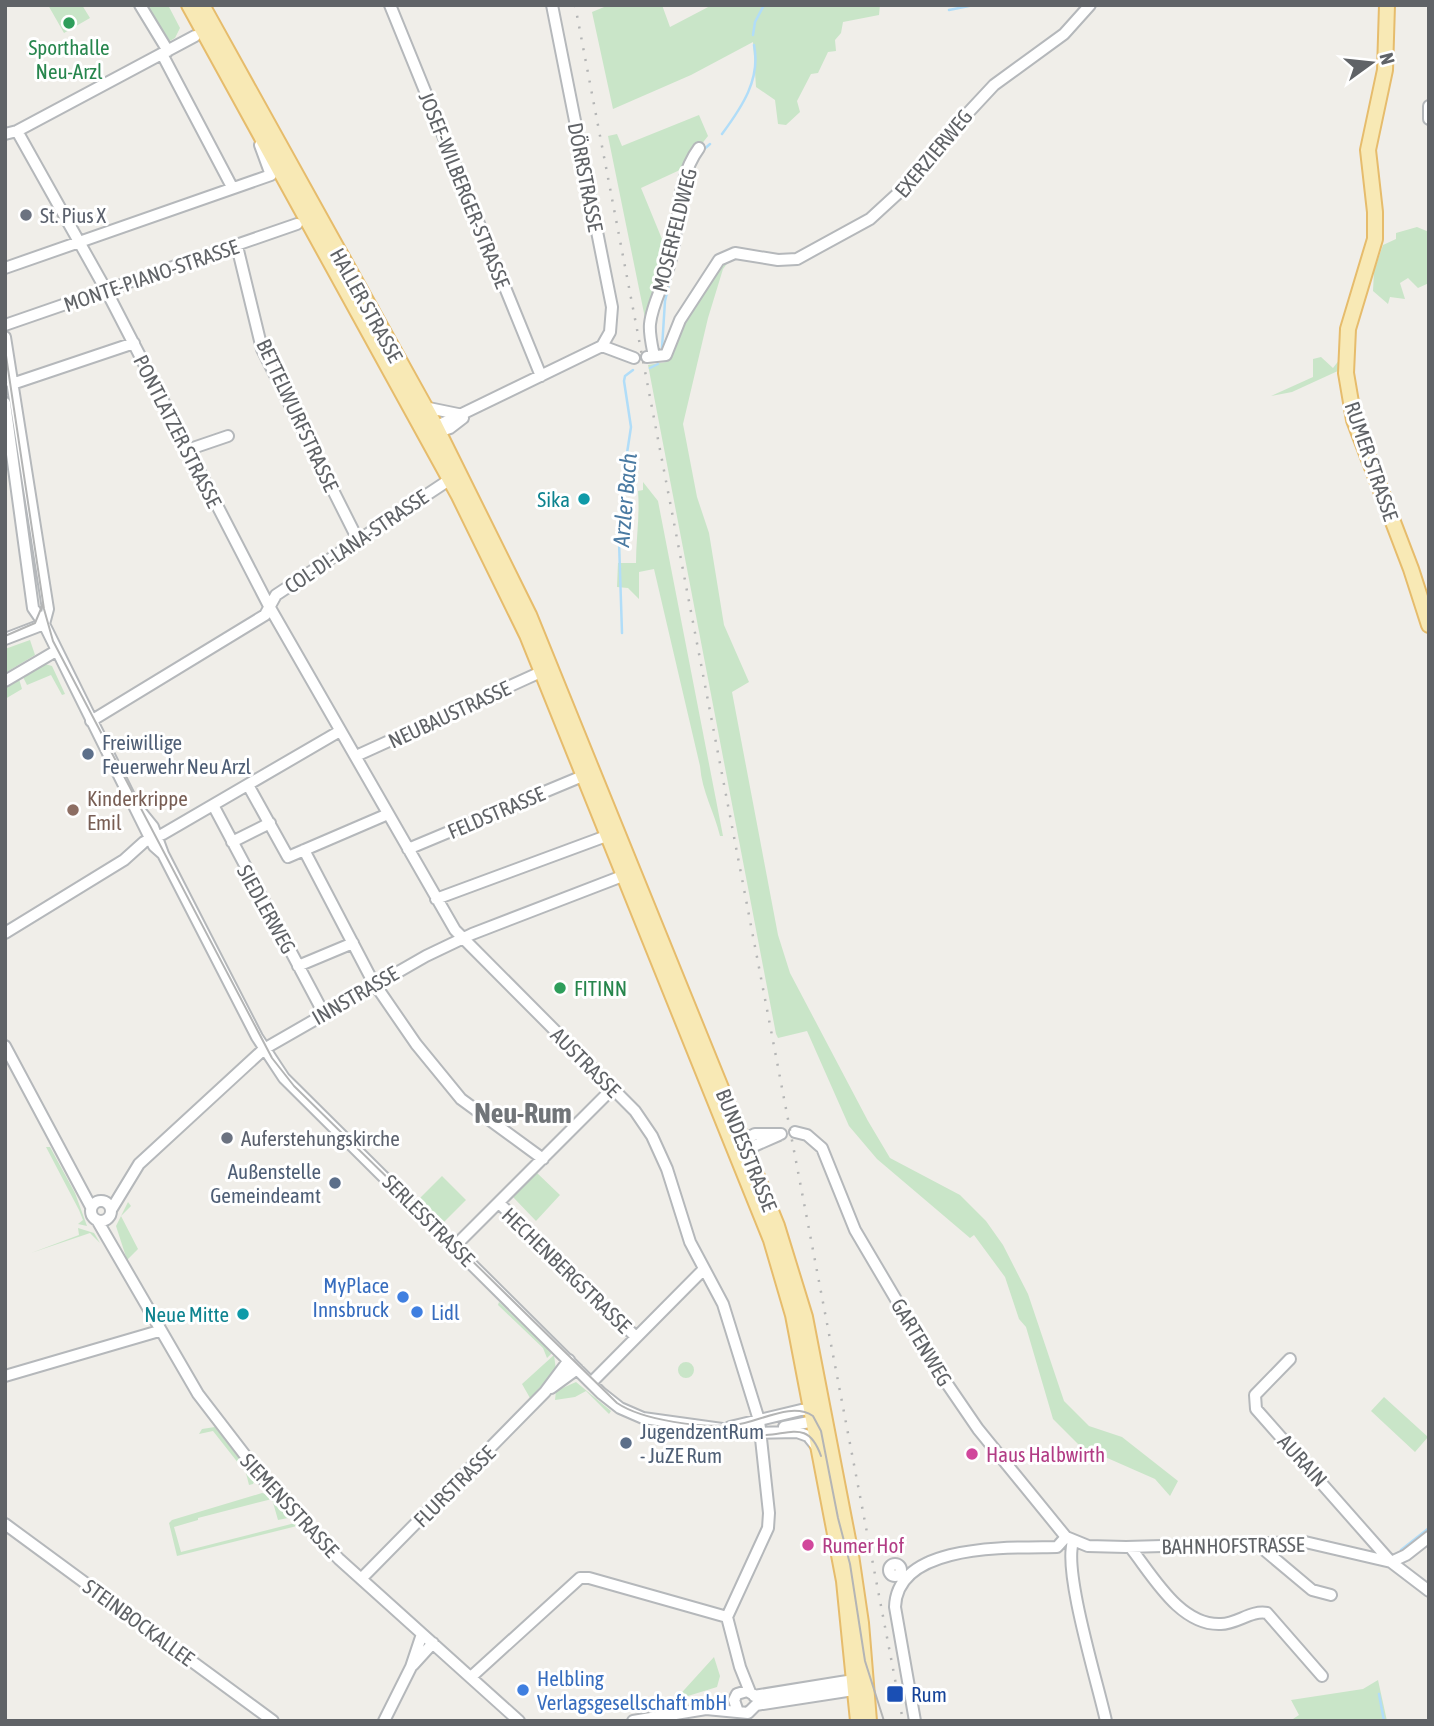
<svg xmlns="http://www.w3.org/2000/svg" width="1434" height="1726" font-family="'Asap Condensed',sans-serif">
	<rect width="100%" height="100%" fill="#f0eee9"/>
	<!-- green -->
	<path fill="#c9e5c8" d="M 48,5 L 82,5 L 90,18 L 64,33 Z
		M 143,5 L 168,5 L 180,28 L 175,38 L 168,42 Z
		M 609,5 L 662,5 L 670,27 L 712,5 L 880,5 L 879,15 L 843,22 L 841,33 L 835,40 L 836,51 L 828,52 L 818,73 L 811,74 L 797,101 L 800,112 L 786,125 L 778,124 L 775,100 L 756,87 L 753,42 L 691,75 L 613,109 L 592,12 Z
		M 699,115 L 708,136 L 682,169 L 641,188 L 671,261 L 646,323 L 608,136 L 617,134 L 622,146 Z
		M 1417,227 L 1429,232 L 1429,283 L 1418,288 L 1408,278 L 1400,283 L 1405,299 L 1390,297 L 1388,304 L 1373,291 L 1374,271 L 1383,245 L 1396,239 L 1396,233 Z
		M 729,261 L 723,269 L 708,318 L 683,424 L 697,497 L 709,533 L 724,625 L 749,682 L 732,692 L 778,935 L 790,973 L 868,1121 L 890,1158 L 960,1195 L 986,1221 L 1003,1245 L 1028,1294 L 1064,1401 L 1089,1426 L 1122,1437 L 1178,1481 L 1170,1496 L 1155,1479 L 1080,1446 L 1053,1419 L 1026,1327 L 1019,1319 L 1005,1277 L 974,1235 L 970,1238 L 877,1159 L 849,1126 L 807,1031 L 778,1038 L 776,1034 L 648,365 L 666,362 L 670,358 C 680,329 701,273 729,261 Z
		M 1321,357 L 1333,368 L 1340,359 L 1340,370 L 1292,392 L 1271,396 L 1313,377 L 1313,359 Z
		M 643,482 L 658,501 L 723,836 L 720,836 C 714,811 702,792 700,766 L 654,569 L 639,572 L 639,599 L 628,588 L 617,587 L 618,563 L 636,563 C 636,538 640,516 638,491 L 643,490 Z
		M 30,640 L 35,655 L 5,673 L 5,649 Z
		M 45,664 L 52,666 L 65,694 L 62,695 L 51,675 L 27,685 L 23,677 Z
		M 19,679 L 22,689 L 5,699 L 5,687 Z
		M 46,1147 L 50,1147 L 75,1193 L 87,1226 L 78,1224 L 83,1220 L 79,1210 Z
		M 536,1172 L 560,1195 L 536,1221 L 513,1197 Z
		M 442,1176 L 466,1200 L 443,1223 L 419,1199 Z
		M 128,1202 L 131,1206 L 121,1216 L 138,1249 L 127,1260 L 116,1226 Z
		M 78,1228 L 94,1233 L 100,1243 L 90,1233 L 31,1253 L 79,1235 Z
		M 499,1302 L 552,1353 L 547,1358 L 543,1348 L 498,1305 Z
		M 554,1355 L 556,1370 L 530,1398 L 522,1384 Z
		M678 1370a8 8 0 1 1 16 0a8 8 0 1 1-16 0Z
		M 576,1382 L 611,1411 L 609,1414 L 586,1391 L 575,1397 L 555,1400 L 556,1391 Z
		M 1384,1397 L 1428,1437 L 1415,1452 L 1371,1411 Z
		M 215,1427 L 255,1479 L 253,1484 L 249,1485 L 246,1473 L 213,1431 L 199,1434 L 202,1429 Z
		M 262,1493 L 270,1495 L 288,1518 L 278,1520 L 272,1499 L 198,1518 L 198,1520 L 174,1527 L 181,1552 L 295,1523 L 297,1526 L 177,1556 L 169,1523 L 172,1520 Z
		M 714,1657 L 720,1676 L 717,1687 L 675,1700 Z
		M 1378,1680 L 1387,1721 L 1290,1721 L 1299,1715 L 1291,1700 L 1363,1689 Z"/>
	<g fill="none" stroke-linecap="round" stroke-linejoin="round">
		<!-- stream -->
		<path stroke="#b1ddf8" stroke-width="2.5" d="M 949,10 L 974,5
			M 753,35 L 755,22 L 764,5
			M 722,134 C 742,107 761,79 754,45
			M 702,151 L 710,144
			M 662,348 L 665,301 L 672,272
			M 650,368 L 658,364
			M 622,633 L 619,541 L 622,486 L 631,427 L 624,381 L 625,376 L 633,370
			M 1401,1550 L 1429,1528
			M 1379,1694 L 1384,1721"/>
		<defs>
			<path id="minor" d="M 140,5 L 168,51
				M 390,5 L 541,376
				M 162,54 L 232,187
				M 1429,106 L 1429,119
				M 17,131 L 106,290 L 269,606 L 455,930 L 635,1111 L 652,1136 L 667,1169 L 690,1242 L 723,1304 L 759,1420 L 769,1513 L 768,1528 L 727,1617 L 740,1667 L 750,1692
				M 5,134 L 17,131 L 195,36
				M 237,246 L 262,349 L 358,540
				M 5,268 L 271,175 L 260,145
				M 5,325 L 297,224
				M 5,337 L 48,609 L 44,624
				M 602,346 L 634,358
				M 654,356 C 652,346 649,334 650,324 C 652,303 665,283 670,262 C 681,224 674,182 699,148
				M 647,357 L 666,355 L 680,320 L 719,260 L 735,253 L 778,260 L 797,259 L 870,219 L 919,174 L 953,129 L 994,85 L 1064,34 L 1090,5
				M 12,384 L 134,343
				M 5,403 L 33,608 L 44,624 L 154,846 L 163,854
				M 424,407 L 458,414
				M 431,429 L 602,346 L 610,332 L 612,307 L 552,5
				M 431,434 L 450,428 L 463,418
				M 187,450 L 228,436
				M 5,639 L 44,624
				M 5,681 L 56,651
				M 91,721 L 265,615 L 276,595 L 449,480
				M 356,756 L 543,671
				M 248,785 L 288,857 L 388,814
				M 213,805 L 323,1012
				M 136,806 L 153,827 L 163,854 L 257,1037 L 284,1078 L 601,1393 L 620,1408 L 643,1418 L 751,1433 L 797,1432 L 808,1436 L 816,1446
				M 232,842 L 270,823
				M 408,849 L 585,775
				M 304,850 L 372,980 L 416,1044 L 461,1099 L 543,1159
				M 436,899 L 609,835
				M 5,933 L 124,860 L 144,842 L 163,834 L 340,731
				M 298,966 L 353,943
				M 5,1046 L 91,1207
				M 795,1132 L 807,1135 L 822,1148 L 855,1230 L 937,1369 L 978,1429 L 1066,1537 L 1088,1546 L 1126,1547 L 1305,1542 L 1391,1562
				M 738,1143 L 755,1134 L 781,1134
				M 738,1148 L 747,1149 L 779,1135
				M91 1211a10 10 0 1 1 20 0a10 10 0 1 1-20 0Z
				M 499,1203 L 636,1337
				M 111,1210 L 139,1164 L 264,1049 L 426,956 L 472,934 L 625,875
				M 97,1220 L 198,1394 L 264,1480 L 339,1559 L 519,1721
				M 455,1246 L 613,1088
				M 1290,1359 L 1255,1395 L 1256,1409 L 1391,1562 L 1429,1591
				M 5,1376 L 159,1331
				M 591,1383 L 703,1270
				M 551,1388 L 577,1369
				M 730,1427 L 801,1410 L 816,1409
				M 784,1427 L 814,1421 L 818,1417
				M 5,1524 L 273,1721
				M 1073,1542 C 1063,1572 1098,1684 1106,1721
				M 1256,1543 L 1312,1590 L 1331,1595
				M 1130,1547 C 1153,1576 1180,1626 1221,1624 C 1237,1624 1251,1610 1267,1613 L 1322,1676
				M 1391,1562 L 1406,1555 L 1429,1537
				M889 1570a6 6 0 1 1 12 0a6 6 0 1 1-12 0Z
				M 361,1579 L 545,1392 L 569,1360
				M 413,1665 L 433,1643
				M 471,1677 L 580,1578 L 589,1578 L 727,1617
				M 754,1696 L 841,1682 L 855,1680 L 859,1684
				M 756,1705 L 860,1689
				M 737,1709 L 734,1700 L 737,1694 L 747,1691 L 754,1695
				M 384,1721 L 411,1667 L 422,1634
				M 633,1721 L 706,1709 L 748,1713 L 756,1705
				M 915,1721 L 895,1607 C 897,1542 1012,1548 1057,1547 L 1066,1537"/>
			<path id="major" d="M 189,5 L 459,496 L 527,635 L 771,1240 L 793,1315 L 844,1581 L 858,1721
				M 202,5 L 435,425 L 529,615 L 777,1226 L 805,1317 L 851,1555 L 861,1623 L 869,1721
				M 1387,5 L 1385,70 L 1368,150 L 1375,212 L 1375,239 L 1348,329 L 1346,373 L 1354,420 L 1411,569 L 1429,625"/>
		</defs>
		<!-- minor casing -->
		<use href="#minor" stroke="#b5b8bb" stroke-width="14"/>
		<!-- major casing -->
		<use href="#major" stroke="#e6bc6c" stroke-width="18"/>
		<!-- minor -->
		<use href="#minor" stroke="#fff" stroke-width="10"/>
		<!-- major -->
		<use href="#major" stroke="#f8e9b5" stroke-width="14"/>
		<!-- tram -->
		<path stroke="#b4b5b5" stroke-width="2" d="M 5,349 L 44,609 L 53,641 L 272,1058 L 294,1086 L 617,1403 C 644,1421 702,1428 734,1425 C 758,1423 791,1401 813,1416 L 821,1431 L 838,1518 L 850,1564 L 865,1661 L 884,1721
			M 5,636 L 35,623 L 43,604
			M 726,1431 C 739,1433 752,1435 766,1435 C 793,1433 809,1422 821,1456"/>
		<!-- rail -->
		<path stroke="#b4b5b5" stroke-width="2.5" stroke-dasharray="2 9" stroke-linecap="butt" d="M 575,5 L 903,1721"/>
	</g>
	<!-- markers -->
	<g fill="#2e9e5b" stroke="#fff" stroke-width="2.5">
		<circle cx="69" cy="23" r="7"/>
		<circle cx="560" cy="988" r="7"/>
	</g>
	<g fill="#6b7280" stroke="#fff" stroke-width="2.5">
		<circle cx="26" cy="215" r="7"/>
		<circle cx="227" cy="1138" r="7"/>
	</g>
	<g fill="#0f9aa8" stroke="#fff" stroke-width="2.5">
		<circle cx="584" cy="499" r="7"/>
		<circle cx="243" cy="1314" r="7"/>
	</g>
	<g fill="#5c6f8a" stroke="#fff" stroke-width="2.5">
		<circle cx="88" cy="754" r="7"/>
		<circle cx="335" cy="1183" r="7"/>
		<circle cx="626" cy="1443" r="7"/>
	</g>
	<circle fill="#8d6e63" stroke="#fff" stroke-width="2.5" cx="73" cy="810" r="7"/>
	<g fill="#3f7fe0" stroke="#fff" stroke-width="2.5">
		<circle cx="403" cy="1297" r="7"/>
		<circle cx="417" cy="1312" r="7"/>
		<circle cx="523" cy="1690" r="7"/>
	</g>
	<g fill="#d1479c" stroke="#fff" stroke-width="2.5">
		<circle cx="972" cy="1454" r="7"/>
		<circle cx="808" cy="1545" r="7"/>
	</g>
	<rect fill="#1a4fb4" stroke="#fff" stroke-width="2.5" x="886" y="1685" width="18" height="18" rx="3.5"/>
	<g text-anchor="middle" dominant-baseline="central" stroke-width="6" stroke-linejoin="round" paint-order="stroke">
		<!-- leisure labels -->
		<g font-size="21" fill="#27864d" stroke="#fff">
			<text x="69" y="47">Sporthalle<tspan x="69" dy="24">Neu-Arzl</tspan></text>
			<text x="574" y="988" text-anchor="start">FITINN</text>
		</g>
		<!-- street labels -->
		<g font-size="21" fill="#606367" stroke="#fff">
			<text transform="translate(933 153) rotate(-50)">EXERZIERWEG</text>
			<text transform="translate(586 177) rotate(79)">DÖRRSTRASSE</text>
			<text transform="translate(465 190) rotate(68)">JOSEF-WILBERGER-STRASSE</text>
			<text transform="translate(674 230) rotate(-76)">MOSERFELDWEG</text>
			<text transform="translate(151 275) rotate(-19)">MONTE-PIANO-STRASSE</text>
			<text transform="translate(367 305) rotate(61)">HALLER STRASSE</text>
			<text transform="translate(298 415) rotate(65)">BETTELWURFSTRASSE</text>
			<text transform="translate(178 431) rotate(63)">PONTLATZER STRASSE</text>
			<text transform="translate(1372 461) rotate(71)">RUMER STRASSE</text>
			<text transform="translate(356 541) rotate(-34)">COL-DI-LANA-STRASSE</text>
			<text transform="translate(449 714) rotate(-25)">NEUBAUSTRASSE</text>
			<text transform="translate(496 812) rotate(-23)">FELDSTRASSE</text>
			<text transform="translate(267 909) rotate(61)">SIEDLERWEG</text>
			<text transform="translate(355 995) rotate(-30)">INNSTRASSE</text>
			<text transform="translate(586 1062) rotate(45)">AUSTRASSE</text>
			<text transform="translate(747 1150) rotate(68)">BUNDESSTRASSE</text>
			<text transform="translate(429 1220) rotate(45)">SERLESSTRASSE</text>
			<text transform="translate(567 1270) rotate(44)">HECHENBERGSTRASSE</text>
			<text transform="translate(922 1342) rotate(59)">GARTENWEG</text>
			<text transform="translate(1303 1460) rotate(48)">AURAIN</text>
			<text transform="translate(454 1486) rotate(-45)">FLURSTRASSE</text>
			<text transform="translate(290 1505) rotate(47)">SIEMENSSTRASSE</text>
			<text transform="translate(1233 1545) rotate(-1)">BAHNHOFSTRASSE</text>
			<text transform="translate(139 1622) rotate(36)">STEINBOCKALLEE</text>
		</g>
		<!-- worship labels -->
		<g font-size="21" fill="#5b616d" stroke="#fff" text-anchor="start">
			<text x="40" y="215">St. Pius X</text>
			<text x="241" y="1138">Auferstehungskirche</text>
		</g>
		<!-- culture labels -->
		<g font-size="21" fill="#0d838f" stroke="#fff" text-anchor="end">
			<text x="570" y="499">Sika</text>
			<text x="229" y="1314">Neue Mitte</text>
		</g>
		<!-- service labels -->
		<g font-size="21" fill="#4e5e75" stroke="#fff" text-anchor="start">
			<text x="102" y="742">Freiwillige<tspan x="102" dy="24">Feuerwehr Neu Arzl</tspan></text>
			<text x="321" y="1171" text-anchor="end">Außenstelle<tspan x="321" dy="24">Gemeindeamt</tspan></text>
			<text x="640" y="1431">JugendzentRum<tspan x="640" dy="24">- JuZE Rum</tspan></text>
		</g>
		<!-- education labels -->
		<g font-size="21" fill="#785e54" stroke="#fff" text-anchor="start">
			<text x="87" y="798">Kinderkrippe<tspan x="87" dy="24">Emil</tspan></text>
		</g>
		<!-- shop labels -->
		<g font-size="21" fill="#366cbe" stroke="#fff" text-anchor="start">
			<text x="389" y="1285" text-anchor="end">MyPlace<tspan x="389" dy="24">Innsbruck</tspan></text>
			<text x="431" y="1312">Lidl</text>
			<text x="537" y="1678">Helbling<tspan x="537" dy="24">Verlagsgesellschaft mbH</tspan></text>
		</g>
		<!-- hotel labels -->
		<g font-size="21" fill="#b23c85" stroke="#fff" text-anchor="start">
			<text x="986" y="1454">Haus Halbwirth</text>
			<text x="822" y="1545">Rumer Hof</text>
		</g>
		<!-- transit labels -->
		<g font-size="21" fill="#164399" stroke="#fff" text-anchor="start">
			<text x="911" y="1694">Rum</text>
		</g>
		<!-- water labels -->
		<g font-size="23" font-style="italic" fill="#4a7aa2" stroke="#fff">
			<text transform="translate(625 500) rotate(-85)">Arzler Bach</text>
		</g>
		<!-- district labels -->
		<g font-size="28" font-weight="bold" fill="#717579" stroke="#fff">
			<text x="523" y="1113">Neu-Rum</text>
		</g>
	</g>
	<!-- border -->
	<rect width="1434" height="1726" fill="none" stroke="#606367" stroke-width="14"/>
	<!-- north arrow -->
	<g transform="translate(1371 63) rotate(75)" stroke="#ffffff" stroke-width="5" paint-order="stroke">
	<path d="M0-5L12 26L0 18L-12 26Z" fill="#606367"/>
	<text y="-10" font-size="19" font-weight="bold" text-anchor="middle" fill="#606367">N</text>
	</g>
</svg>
